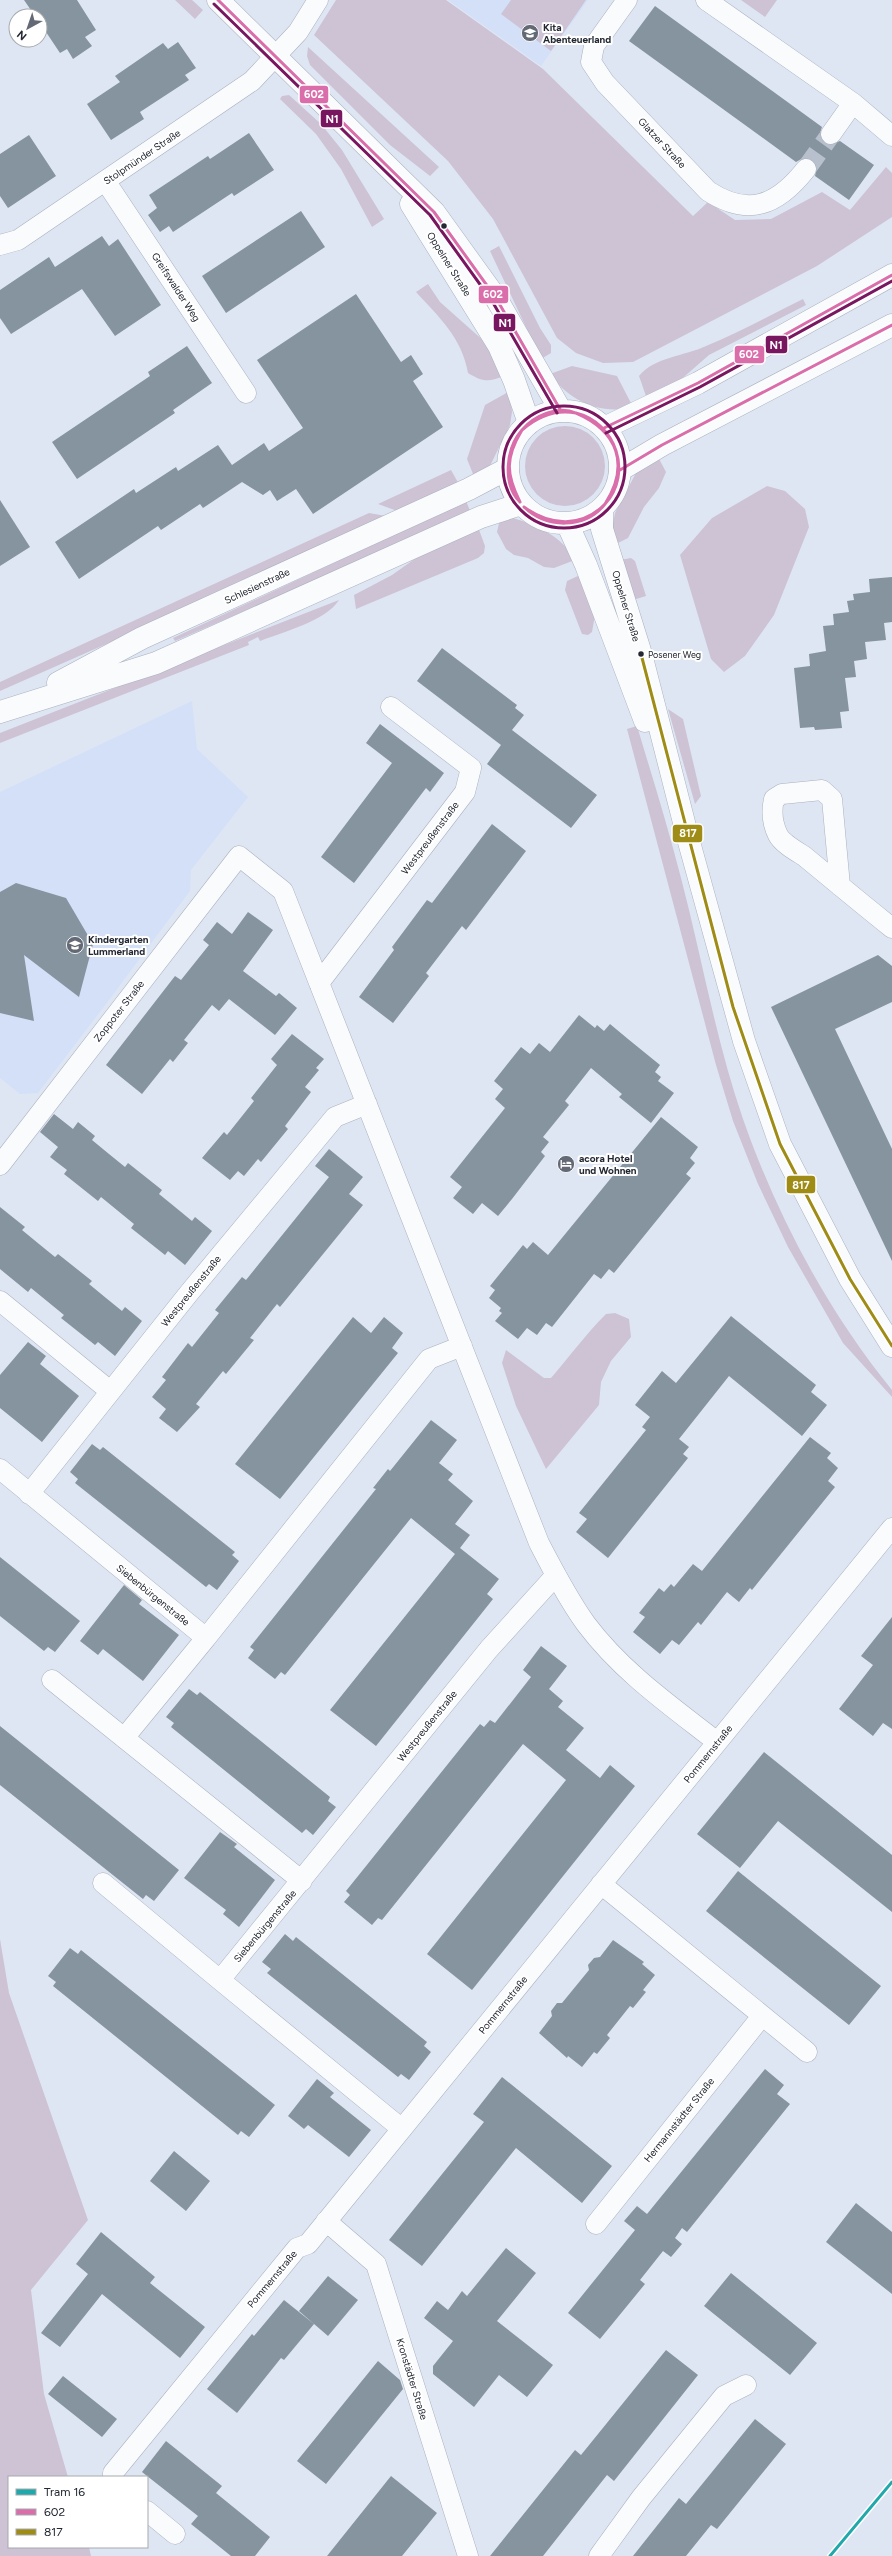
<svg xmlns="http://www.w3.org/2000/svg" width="892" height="2556" font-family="Figtree,sans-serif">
	<rect width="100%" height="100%" fill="#dee6f4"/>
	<!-- built -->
	<path fill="#d3e0f8" d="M 448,0 L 588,0 L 541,66 Z
		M 192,701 L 197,749 L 248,797 L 191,870 L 190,891 L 109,1000 L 38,1093 L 20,1094 L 0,1078 L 0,792 Z"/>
	<!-- green -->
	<path fill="#cdc3d5" d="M 175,0 L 192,0 L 203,10 L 195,19 Z
		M 336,0 L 446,0 L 543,69 L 693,216 L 708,202 L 735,220 L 771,219 L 822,192 L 850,210 L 886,167 L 892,173 L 892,217 L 817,266 L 633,362 L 603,363 L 576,353 L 557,338 L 493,219 L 448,161 L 314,35 Z
		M 511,0 L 586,0 L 551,51 L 501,14 Z
		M 741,0 L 777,0 L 765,17 Z
		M 308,47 L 439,167 L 430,176 L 390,145 L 310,65 L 307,56 Z
		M 289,95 L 321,124 L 342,150 L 384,219 L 372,227 L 341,169 L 316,134 L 280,99 L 282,96 Z
		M 499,246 L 540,328 L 551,345 L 551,353 L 541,359 L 490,251 Z
		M 428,284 L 440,302 L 485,342 L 503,376 C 488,383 481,381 468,373 C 462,338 439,317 416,292 Z
		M 803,299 L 806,305 L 709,355 L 677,383 L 647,399 L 639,376 C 654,357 685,356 706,346 C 739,332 771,315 803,299 Z
		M 572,366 L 617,376 L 633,407 C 601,416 568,400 550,374 Z
		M 510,391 L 512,412 L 510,425 L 487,472 L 475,479 L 467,459 L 485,405 Z
		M525 466a40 40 0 1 1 80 0a40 40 0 1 1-80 0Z
		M 657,455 L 666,472 L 659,488 L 644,507 L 628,538 L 614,545 L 612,528 L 615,513 L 637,471 Z
		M 451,470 L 460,486 L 400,512 L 378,504 Z
		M 767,486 L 785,491 L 805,509 L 809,527 L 774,615 L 745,656 L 724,672 L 711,659 L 680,555 L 712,518 Z
		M 466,501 L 471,513 L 175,641 L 173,638 Z
		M 369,513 L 386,516 L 235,587 L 0,691 L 0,682 Z
		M 513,518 C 538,526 562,536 575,560 L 554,568 L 544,567 L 528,558 L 514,555 L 506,549 L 497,532 L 500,519 Z
		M 478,527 L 485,546 L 484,553 L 478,558 L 356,609 L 354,595 L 392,575 L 426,551 Z
		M 631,558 L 635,561 L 646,596 L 633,600 L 620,560 Z
		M 580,575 L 595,615 L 592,632 L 588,635 L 582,634 L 565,590 L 567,581 Z
		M 339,600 C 326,621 283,632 260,641 L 258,637 L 248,642 L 249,645 L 0,743 L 0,733 Z
		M 668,709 L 683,719 L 701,796 L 695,804 Z
		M 637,726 C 652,776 668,827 681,878 C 702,958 716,1041 743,1119 C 777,1216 827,1310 892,1390 L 892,1397 L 843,1343 L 788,1247 L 758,1184 L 733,1121 L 716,1065 L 627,729 Z
		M 615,1313 L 629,1319 L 631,1337 L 611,1361 L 601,1382 L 599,1405 L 546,1469 L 516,1406 L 502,1363 L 506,1350 L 544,1378 L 551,1378 C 570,1356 586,1334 606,1314 Z
		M 0,1939 L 9,1993 L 88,2220 L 31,2290 L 44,2394 L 68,2477 L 9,2477 L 9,2547 L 89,2547 L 91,2556 L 0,2556 Z"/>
	<!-- building -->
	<path fill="#85949e" d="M 24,0 L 77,0 L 96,30 L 85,37 L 92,46 L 73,59 L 67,49 L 60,53 L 40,23 L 40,16 L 35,16 Z
		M 655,6 L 822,127 L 820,133 L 824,143 L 830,145 L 840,141 L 874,165 L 849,200 L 815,176 L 817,166 L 813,160 L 803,158 L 796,162 L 629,41 Z
		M 178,42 L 196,68 L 185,75 L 189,80 L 140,112 L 144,119 L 111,140 L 87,104 L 120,82 L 115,76 L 163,43 L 168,49 Z
		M 249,133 L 274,170 L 234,196 L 232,193 L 173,232 L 169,226 L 160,232 L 148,215 L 157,208 L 149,195 L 208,156 L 210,159 Z
		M 29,135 L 56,176 L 8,208 L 0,196 L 0,154 Z
		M 301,211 L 325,247 L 226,313 L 202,276 Z
		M 102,236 L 109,246 L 118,239 L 161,305 L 115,336 L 82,289 L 11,334 L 0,318 L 0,290 L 49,257 L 55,267 Z
		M 356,294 L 401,362 L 411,355 L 423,374 L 413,381 L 443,427 L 313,514 L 296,489 L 277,501 L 270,490 L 263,495 L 242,482 L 203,508 L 200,504 L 161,530 L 158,526 L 79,579 L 55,542 L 134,489 L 136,493 L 176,467 L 178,471 L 218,445 L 232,465 L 264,443 L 269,451 L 303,428 L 257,360 Z
		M 187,346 L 212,383 L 173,410 L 175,413 L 77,479 L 52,442 L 150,376 L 148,372 Z
		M 0,500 L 30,547 L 0,566 Z
		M 892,577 L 892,622 L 884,623 L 886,640 L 865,642 L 867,659 L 854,661 L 856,677 L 845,678 L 849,711 L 840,712 L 842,728 L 815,730 L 814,727 L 800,728 L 794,668 L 810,666 L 809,654 L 826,651 L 823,626 L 834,625 L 833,614 L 849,612 L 847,601 L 854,600 L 853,594 L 870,592 L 869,579 Z
		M 442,648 L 517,705 L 515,708 L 524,715 L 512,730 L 597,795 L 571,828 L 487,764 L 501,745 L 417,681 Z
		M 380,724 L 444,773 L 430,792 L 426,788 L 354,883 L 321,857 L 392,763 L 366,743 Z
		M 492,824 L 526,851 L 466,930 L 462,926 L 426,973 L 429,976 L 393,1023 L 359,997 L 394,950 L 392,947 L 427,900 L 432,903 Z
		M 16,883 L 66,898 L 93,944 L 79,997 L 24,955 L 34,1021 L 0,1013 L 0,892 Z
		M 248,912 L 273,930 L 243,971 L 276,996 L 279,993 L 297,1008 L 275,1035 L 229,999 L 219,1011 L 212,1005 L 184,1040 L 188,1043 L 173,1062 L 170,1059 L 142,1094 L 106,1065 L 175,976 L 181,980 L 209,945 L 203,940 L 217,922 L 232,934 Z
		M 878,955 L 892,966 L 892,1002 L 835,1029 L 892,1149 L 892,1261 L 771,1007 Z
		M 579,1015 L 595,1028 L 597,1025 L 604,1031 L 610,1024 L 628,1039 L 660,1065 L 655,1072 L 661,1077 L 658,1081 L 674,1093 L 651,1123 L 619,1097 L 622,1094 L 591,1068 L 565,1101 L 569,1105 L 543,1137 L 549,1142 L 541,1152 L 545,1156 L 512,1199 L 498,1216 L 482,1203 L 473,1214 L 453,1198 L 462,1187 L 450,1177 L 505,1108 L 495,1099 L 503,1089 L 494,1081 L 521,1047 L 530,1054 L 539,1043 L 550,1052 Z
		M 292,1034 L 324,1059 L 316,1068 L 319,1070 L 305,1087 L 311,1092 L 285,1126 L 288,1129 L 261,1162 L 258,1159 L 244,1176 L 238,1171 L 230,1180 L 202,1158 L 224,1132 L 227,1135 L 254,1101 L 251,1098 L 277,1065 L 271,1059 Z
		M 54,1114 L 73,1129 L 78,1122 L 95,1136 L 92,1140 L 109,1154 L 125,1167 L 128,1163 L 162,1190 L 159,1194 L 175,1207 L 192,1221 L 195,1217 L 212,1231 L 185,1265 L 168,1251 L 165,1255 L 131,1228 L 134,1224 L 101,1197 L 98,1201 L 64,1174 L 67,1170 L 50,1157 L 58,1147 L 40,1132 Z
		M 661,1117 L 698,1147 L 690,1158 L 695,1163 L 686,1174 L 691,1178 L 614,1273 L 609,1269 L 601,1279 L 594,1274 L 552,1327 L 546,1323 L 537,1335 L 527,1328 L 518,1339 L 495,1321 L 502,1313 L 499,1311 L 501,1308 L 489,1298 L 495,1290 L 490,1286 L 523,1245 L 527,1249 L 533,1242 L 548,1255 Z
		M 329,1149 L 363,1177 L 349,1194 L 363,1205 L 280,1307 L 277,1304 L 250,1338 L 254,1340 L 226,1374 L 223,1371 L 196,1404 L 200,1407 L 177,1432 L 159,1418 L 166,1409 L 152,1397 L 166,1380 L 162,1377 L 188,1343 L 192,1347 L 219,1313 L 215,1310 L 242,1277 L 246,1280 L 329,1177 L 315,1166 Z
		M 0,1207 L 25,1227 L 22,1230 L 39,1244 L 55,1257 L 58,1254 L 92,1281 L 89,1284 L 106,1298 L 122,1311 L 125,1307 L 142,1321 L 115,1356 L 98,1342 L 95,1345 L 61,1318 L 64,1315 L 31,1288 L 28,1292 L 0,1269 Z
		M 731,1316 L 816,1385 L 811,1392 L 827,1405 L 802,1436 L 729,1376 L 679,1439 L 689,1447 L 683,1454 L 688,1458 L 608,1558 L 576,1532 L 587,1519 L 579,1513 L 646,1430 L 642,1427 L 650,1417 L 635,1405 L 662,1371 L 676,1383 Z
		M 353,1317 L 371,1333 L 384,1317 L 403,1333 L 392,1348 L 398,1353 L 280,1499 L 235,1464 Z
		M 28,1342 L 46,1356 L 40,1364 L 79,1396 L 42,1442 L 0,1408 L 0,1375 Z
		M 431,1420 L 457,1440 L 439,1463 L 453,1474 L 448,1480 L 473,1501 L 455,1524 L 470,1535 L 460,1548 L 499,1579 L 487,1594 L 493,1599 L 376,1746 L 330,1710 L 455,1554 L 411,1518 L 285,1675 L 281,1672 L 275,1679 L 248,1658 L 254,1650 L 250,1647 L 376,1489 L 373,1488 L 388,1469 L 390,1471 Z
		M 810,1437 L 831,1453 L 827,1458 L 838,1468 L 828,1481 L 835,1487 L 752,1590 L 750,1588 L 739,1602 L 727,1592 L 701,1625 L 698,1622 L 679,1645 L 672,1640 L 660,1654 L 633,1632 L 645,1617 L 639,1613 L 659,1588 L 664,1592 L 671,1584 L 674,1587 L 693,1564 L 702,1571 Z
		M 92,1444 L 100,1450 L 103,1447 L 235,1552 L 232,1555 L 239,1561 L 217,1590 L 209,1584 L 206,1587 L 75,1483 L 78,1479 L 70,1472 Z
		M 0,1557 L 80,1621 L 55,1652 L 48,1647 L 44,1651 L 0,1616 Z
		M 124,1585 L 142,1600 L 139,1604 L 179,1635 L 143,1681 L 103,1649 L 98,1655 L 80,1641 Z
		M 892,1617 L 892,1729 L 883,1723 L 873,1736 L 839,1709 L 873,1665 L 861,1656 Z
		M 541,1646 L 567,1666 L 549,1689 L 563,1701 L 558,1707 L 584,1728 L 566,1750 L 600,1778 L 610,1765 L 635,1786 L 472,1990 L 427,1954 L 566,1780 L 523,1744 L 382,1920 L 378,1918 L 372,1925 L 344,1902 L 350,1895 L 346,1891 L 480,1724 L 484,1727 L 490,1720 L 495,1723 L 531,1677 L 523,1670 Z
		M 189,1689 L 197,1695 L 200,1692 L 330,1797 L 328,1801 L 336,1807 L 313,1835 L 306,1829 L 302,1833 L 171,1727 L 174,1723 L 166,1717 Z
		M 0,1726 L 179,1870 L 154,1901 L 146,1895 L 143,1899 L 0,1785 Z
		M 764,1752 L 892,1855 L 892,1912 L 778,1821 L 740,1868 L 697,1834 Z
		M 220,1832 L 237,1844 L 234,1847 L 275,1880 L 239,1927 L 223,1914 L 226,1910 L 184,1878 Z
		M 738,1871 L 881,1986 L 849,2025 L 706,1911 Z
		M 285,1934 L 293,1941 L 296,1937 L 427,2042 L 424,2046 L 431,2052 L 409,2080 L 401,2074 L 398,2077 L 267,1973 L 271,1969 L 262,1962 Z
		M 613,1940 L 644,1962 L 642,1964 L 655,1975 L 643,1990 L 646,1992 L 633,2008 L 630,2006 L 607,2035 L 610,2038 L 597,2054 L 594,2052 L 582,2067 L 568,2056 L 567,2058 L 539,2033 L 552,2016 L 551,2011 L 557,2003 L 562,2003 L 589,1970 L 588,1965 L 594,1958 L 600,1957 Z
		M 70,1948 L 78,1954 L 81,1950 L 275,2105 L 249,2137 L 241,2131 L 238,2135 L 53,1986 L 56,1982 L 48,1976 Z
		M 765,2069 L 784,2085 L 777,2094 L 790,2104 L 687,2232 L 682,2228 L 675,2238 L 682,2244 L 671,2257 L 663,2251 L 640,2280 L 645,2284 L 600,2339 L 568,2313 L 635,2230 L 624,2221 L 637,2206 L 647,2214 Z
		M 502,2077 L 612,2166 L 582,2203 L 516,2148 L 422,2266 L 389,2240 L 484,2122 L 473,2114 Z
		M 317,2079 L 334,2093 L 330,2097 L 371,2130 L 349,2157 L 308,2125 L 304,2129 L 288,2116 Z
		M 174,2151 L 210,2181 L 186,2211 L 150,2181 Z
		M 856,2203 L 892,2232 L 892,2294 L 826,2242 Z
		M 101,2232 L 155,2277 L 150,2283 L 205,2327 L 180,2358 L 102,2294 L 60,2347 L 41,2333 L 88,2274 L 76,2264 Z
		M 506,2248 L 536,2273 L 497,2321 L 553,2365 L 527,2397 L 499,2375 L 474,2407 L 433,2374 L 433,2366 L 453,2341 L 424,2318 L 437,2301 L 448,2310 L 462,2291 L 467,2296 Z
		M 731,2273 L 817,2343 L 790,2375 L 704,2306 Z
		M 328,2276 L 358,2300 L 328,2336 L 299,2311 Z
		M 284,2300 L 314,2324 L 284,2360 L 281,2358 L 237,2413 L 207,2389 L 252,2334 L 254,2336 Z
		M 666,2350 L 698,2375 L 614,2481 L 607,2475 L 543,2556 L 490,2556 L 575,2450 L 581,2455 Z
		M 378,2361 L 400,2380 L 403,2389 L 326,2484 L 297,2461 Z
		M 63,2376 L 117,2419 L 102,2437 L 48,2394 Z
		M 755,2419 L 786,2444 L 717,2529 L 711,2525 L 686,2556 L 633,2556 L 679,2498 L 686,2504 Z
		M 166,2441 L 222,2486 L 216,2493 L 270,2537 L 255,2556 L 231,2556 L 191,2524 L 198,2516 L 142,2472 Z
		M 391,2476 L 437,2513 L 402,2556 L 327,2556 Z"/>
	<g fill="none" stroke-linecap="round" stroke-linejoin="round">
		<!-- minor-tunnel -->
		<path stroke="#b8c0cd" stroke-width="20" stroke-dasharray="20 10" stroke-linecap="butt" d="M 806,169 L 831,134"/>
		<defs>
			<path id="minor" d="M 627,0 L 594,46 L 591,62 L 605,83 L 708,191 C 748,217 777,206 806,169
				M 706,0 L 853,103 L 892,136
				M 831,134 L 853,103
				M 106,182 L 246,393
				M 0,245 L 18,240 L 252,81 L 298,32 L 318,0
				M 840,886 L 832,799 L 822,790 L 782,794 L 774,799 C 771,812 772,823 778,835 C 782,843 796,851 804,856 C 833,880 862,904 892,928
				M 319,983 L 465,792 L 471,768 L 391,707
				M 0,1165 L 239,856 L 283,891 L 539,1543 C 553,1570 568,1599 586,1624 C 622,1672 671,1706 717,1742
				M 0,1301 L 110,1391
				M 0,1469 L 206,1638 L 124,1738
				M 29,1494 L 189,1293 L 335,1117 L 367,1104
				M 206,1638 L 429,1359 L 462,1346
				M 52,1680 L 302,1881
				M 103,1883 L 220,1980
				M 601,1884 L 807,2052
				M 402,2129 L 220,1980 L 489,1649 L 556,1575
				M 326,2221 L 376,2264 L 468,2556
				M 596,2224 L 762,2016
				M 113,2477 L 113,2473 L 297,2248 L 308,2244 L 892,1528
				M 147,2511 L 175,2534
				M 599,2556 L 641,2498 L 724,2396 L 746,2385"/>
			<path id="tertiary" d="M 218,0 L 434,212 L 496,298 L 561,411
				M 411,204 L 499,346 L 514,380 L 529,423
				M508 467a56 56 0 1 1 112 0a56 56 0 1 1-112 0Z
				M 604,428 L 698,383 L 892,275
				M 620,470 L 662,445 L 892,325
				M 602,509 L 602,529 L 641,654 L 689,842 L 744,1041 L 780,1144 L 850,1279 L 892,1346
				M 567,523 L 586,565 L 645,721
				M 58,683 L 142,638 L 469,489 L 507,469
				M 0,712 L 156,663 L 481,517 L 521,504"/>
		</defs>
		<!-- minor casing -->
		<use href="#minor" stroke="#abb1bc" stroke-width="21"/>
		<!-- tertiary casing -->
		<use href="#tertiary" stroke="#abb1bc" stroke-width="23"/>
		<!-- minor -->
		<use href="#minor" stroke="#fafbfd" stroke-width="20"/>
		<!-- tertiary -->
		<use href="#tertiary" stroke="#fafbfd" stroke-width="22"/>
		<defs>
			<path id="bus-1" d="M 218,0 L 434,212 L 496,298 L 561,411
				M 576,413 C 616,423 633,473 605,504
				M 576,413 C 618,431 630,465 605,504
				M 604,428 L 698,383 L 892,275
				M 522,430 C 534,416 558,405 576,413
				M 522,430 C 538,416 555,409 576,413
				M 620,470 L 662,445 L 892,325
				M 520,502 C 502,484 506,448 522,430
				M 520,502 C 506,474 505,458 522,430
				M 524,507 C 550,526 582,528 605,504
				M 524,507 C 547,529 585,529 605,504"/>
			<path id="bus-2" d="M 641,654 L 733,1007 L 780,1144 L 850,1279 L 892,1346"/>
			<path id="bus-3" d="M 214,4 L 430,215 L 492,301 L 557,413
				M503 467a61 61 0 1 1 122 0a61 61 0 1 1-122 0Z
				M 606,433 L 700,387 L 892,281"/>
		</defs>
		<!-- bus-1 casing -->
		<use href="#bus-1" stroke="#fff" stroke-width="6"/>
		<!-- bus-2 casing -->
		<use href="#bus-2" stroke="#fff" stroke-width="6"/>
		<!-- bus-3 casing -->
		<use href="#bus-3" stroke="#fff" stroke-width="6"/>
		<!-- bus-1 -->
		<use href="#bus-1" stroke="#da6eab" stroke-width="3"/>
		<!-- bus-2 -->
		<use href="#bus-2" stroke="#9f8c17" stroke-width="3"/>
		<!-- bus-3 -->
		<use href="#bus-3" stroke="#791660" stroke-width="3"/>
		<defs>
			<path id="tram-1" d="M 830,2556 L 892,2482"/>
		</defs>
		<!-- tram-1 casing -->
		<use href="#tram-1" stroke="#fff" stroke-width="6"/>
		<!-- tram-1 -->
		<use href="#tram-1" stroke="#21a8ab" stroke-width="3"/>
	</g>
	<!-- icons -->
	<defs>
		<symbol id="school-disc" viewBox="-11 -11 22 22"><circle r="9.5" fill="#646a75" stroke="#fff"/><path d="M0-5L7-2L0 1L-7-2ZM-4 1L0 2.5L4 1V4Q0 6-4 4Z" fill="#fff"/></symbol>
		<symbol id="hotel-disc" viewBox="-11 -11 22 22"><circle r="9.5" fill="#646a75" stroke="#fff"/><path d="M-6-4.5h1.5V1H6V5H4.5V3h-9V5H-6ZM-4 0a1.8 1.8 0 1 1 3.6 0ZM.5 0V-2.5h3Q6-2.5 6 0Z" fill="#fff"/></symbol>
	</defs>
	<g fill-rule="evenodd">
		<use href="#school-disc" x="520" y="23" width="20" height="20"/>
		<use href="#school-disc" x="65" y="935" width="20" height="20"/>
		<use href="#hotel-disc" x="556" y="1154" width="20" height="20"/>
	</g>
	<!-- markers -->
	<g fill="#222731" stroke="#fff" stroke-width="1.5">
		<circle cx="444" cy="226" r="3.5"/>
		<circle cx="641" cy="654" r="3.5"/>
	</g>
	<g text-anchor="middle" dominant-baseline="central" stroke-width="4" stroke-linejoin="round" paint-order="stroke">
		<!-- bus labels -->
		<g font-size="9" fill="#222731" stroke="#fff" text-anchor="start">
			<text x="648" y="654">Posener Weg</text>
		</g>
		<!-- poi labels -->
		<g font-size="10" font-weight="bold" fill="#222731" stroke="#fff" text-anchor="start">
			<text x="543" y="27">Kita<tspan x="543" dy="12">Abenteuerland</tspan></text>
			<text x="88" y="939">Kindergarten<tspan x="88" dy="12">Lummerland</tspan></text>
			<text x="579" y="1158">acora Hotel<tspan x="579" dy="12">und Wohnen</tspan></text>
		</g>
		<!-- street labels -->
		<g font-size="10" fill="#222731" stroke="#fff">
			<text transform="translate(662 143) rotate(47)">Glatzer Straße</text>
			<text transform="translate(142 157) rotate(-34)">Stolpmünder Straße</text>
			<text transform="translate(449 264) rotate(58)">Oppelner Straße</text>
			<text transform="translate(176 287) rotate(57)">Greifswalder Weg</text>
			<text transform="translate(257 586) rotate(-25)">Schlesienstraße</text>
			<text transform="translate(626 606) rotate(73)">Oppelner Straße</text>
			<text transform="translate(430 838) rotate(-53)">Westpreußenstraße</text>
			<text transform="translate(119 1011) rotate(-52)">Zoppoter Straße</text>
			<text transform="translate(191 1291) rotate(-51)">Westpreußenstraße</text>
			<text transform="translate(153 1595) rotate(39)">Siebenbürgenstraße</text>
			<text transform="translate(427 1726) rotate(-51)">Westpreußenstraße</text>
			<text transform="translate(708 1754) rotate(-51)">Pommernstraße</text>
			<text transform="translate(265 1926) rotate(-50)">Siebenbürgenstraße</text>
			<text transform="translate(503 2005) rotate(-51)">Pommernstraße</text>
			<text transform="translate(679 2120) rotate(-51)">Hermannstädter Straße</text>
			<text transform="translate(272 2279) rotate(-50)">Pommernstraße</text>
			<text transform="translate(412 2379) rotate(73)">Kronstädter Straße</text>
		</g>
	</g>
	<g stroke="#fff" stroke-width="1.5">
		<rect x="299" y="85" width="30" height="19" rx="4" fill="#da6eab"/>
		<rect x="320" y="109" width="23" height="19" rx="4" fill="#791660"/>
		<rect x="478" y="285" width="31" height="19" rx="4" fill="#da6eab"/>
		<rect x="493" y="313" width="23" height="19" rx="4" fill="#791660"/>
		<rect x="765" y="335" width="23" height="19" rx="4" fill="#791660"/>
		<rect x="734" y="345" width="31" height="19" rx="4" fill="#da6eab"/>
		<rect x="672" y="824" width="31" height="19" rx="4" fill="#9f8c17"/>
		<rect x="786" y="1175" width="30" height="19" rx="4" fill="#9f8c17"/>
	</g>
	<g font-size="11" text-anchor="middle" font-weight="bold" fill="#fff">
		<text x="314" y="98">602</text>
		<text x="332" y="123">N1</text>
		<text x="493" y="298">602</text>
		<text x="505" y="327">N1</text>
		<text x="776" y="349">N1</text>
		<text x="749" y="358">602</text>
		<text x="688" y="837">817</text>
		<text x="801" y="1189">817</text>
	</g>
	<!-- legend -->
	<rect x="8" y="2476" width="140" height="72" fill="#ffffff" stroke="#a7a9ad"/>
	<rect x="16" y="2489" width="20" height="6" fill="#21a8ab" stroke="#a7a9ad"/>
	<text x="44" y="2496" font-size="12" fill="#222731">Tram 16</text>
	<rect x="16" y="2509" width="20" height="6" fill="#da6eab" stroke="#a7a9ad"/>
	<text x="44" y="2516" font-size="12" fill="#222731">602</text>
	<rect x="16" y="2529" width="20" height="6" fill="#9f8c17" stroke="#a7a9ad"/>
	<text x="44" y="2536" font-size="12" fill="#222731">817</text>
	<!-- north arrow -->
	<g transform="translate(28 28) rotate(220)"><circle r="19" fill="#ffffff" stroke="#a7a9ad"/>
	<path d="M0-3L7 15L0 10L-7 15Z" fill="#646a75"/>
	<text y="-6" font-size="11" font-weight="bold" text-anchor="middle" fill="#222731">N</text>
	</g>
</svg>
